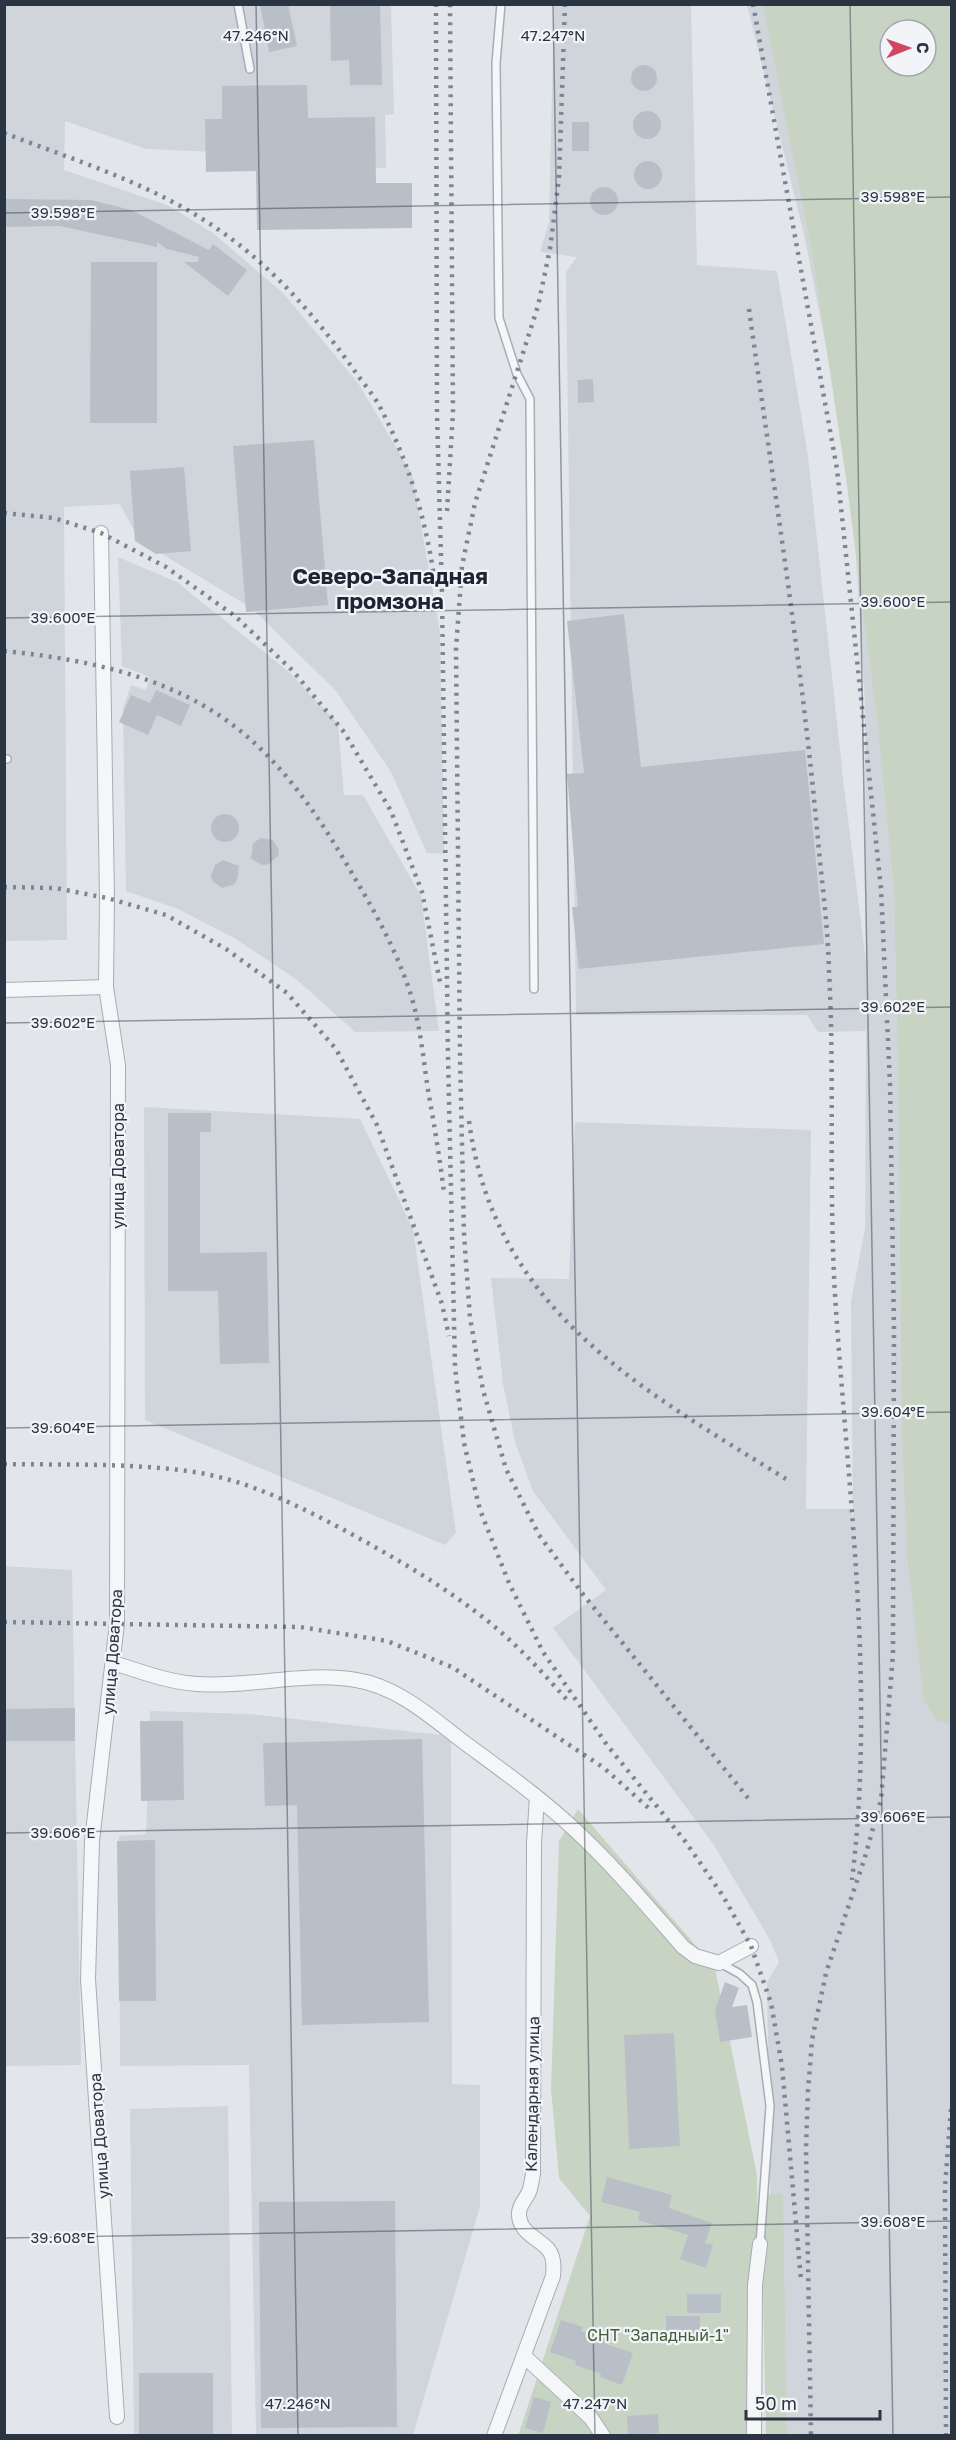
<svg xmlns="http://www.w3.org/2000/svg" width="956" height="2440" font-family="'Golos Text',sans-serif">
	<rect width="100%" height="100%" fill="#e2e6ea"/>
	<!-- built -->
	<path fill="#d0d5dc" fill-rule="evenodd" d="M 4,5 L 391,5 L 394,114 L 385,115 L 386,168 L 219,170 L 216,152 L 146,149 L 65,121 L 64,170 L 167,205 L 213,233 L 283,293 L 358,383 L 412,474 L 440,633 L 444,854 L 427,853 L 391,772 L 336,691 L 253,609 L 139,540 L 120,504 L 64,507 L 67,940 L 5,941 Z
		M 554,5 L 691,5 L 697,265 L 777,271 L 808,456 L 844,787 L 866,962 L 865,704 L 851,475 L 804,234 L 747,5 L 951,5 L 951,2435 L 774,2435 L 767,1982 L 779,1962 L 770,1940 L 714,1845 L 553,1628 L 606,1590 L 533,1491 L 515,1442 L 503,1384 L 491,1278 L 569,1279 L 575,1122 L 811,1130 L 806,1509 L 851,1509 L 853,1521 L 851,1302 L 865,1228 L 866,1031 L 818,1032 L 807,1015 L 576,1015 L 566,272 L 577,257 L 540,252 L 549,222 ZM 890,30 L 926,30 L 926,66 L 890,66 Z
		M 118,557 L 177,582 L 289,672 L 338,724 L 344,795 L 363,795 L 421,896 L 439,1031 L 355,1032 L 297,980 L 236,939 L 178,909 L 126,891 L 123,708 L 131,685 L 146,690 L 150,677 L 122,666 Z
		M 144,1107 L 360,1119 L 413,1229 L 456,1533 L 445,1545 L 145,1420 Z
		M 4,1566 L 72,1570 L 81,2065 L 5,2066 Z
		M 150,1711 L 250,1714 L 451,1736 L 452,2084 L 480,2085 L 480,2207 L 413,2435 L 256,2435 L 249,2065 L 120,2066 L 119,1836 L 146,1834 Z
		M 228,2106 L 232,2435 L 134,2435 L 130,2109 Z"/>
	<!-- green -->
	<path fill="#c8d4c3" fill-rule="evenodd" d="M 763,5 L 951,5 L 951,1725 L 937,1721 L 924,1701 L 907,1555 L 902,1432 L 898,1055 L 894,889 L 878,727 L 847,485 L 812,252 ZM 890,30 L 926,30 L 926,66 L 890,66 Z
		M 578,1809 L 715,1968 L 757,2175 L 759,2435 L 518,2436 L 590,2216 L 559,2178 L 551,2089 L 559,1841 Z
		M 783,2194 L 787,2435 L 766,2435 L 761,2195 Z"/>
	<!-- building -->
	<path fill="#b9bfc7" d="M 260,4 L 288,4 L 297,46 L 269,52 Z
		M 330,4 L 380,4 L 382,85 L 350,85 L 349,60 L 331,61 Z
		M631 78a13 13 0 1 1 26 0a13 13 0 1 1-26 0Z
		M 307,85 L 308,118 L 375,117 L 376,183 L 412,183 L 412,228 L 257,230 L 256,171 L 206,172 L 205,119 L 222,119 L 222,86 Z
		M633 125a14 14 0 1 1 28 0a14 14 0 1 1-28 0Z
		M 572,122 L 589,122 L 589,151 L 572,151 Z
		M634 175a14 14 0 1 1 28 0a14 14 0 1 1-28 0Z
		M590 201a14 14 0 1 1 28 0a14 14 0 1 1-28 0Z
		M 4,199 L 91,200 L 131,210 L 209,250 L 213,244 L 247,270 L 228,296 L 184,262 L 198,262 L 199,257 L 167,249 L 157,242 L 157,247 L 60,226 L 4,227 Z
		M 91,262 L 157,262 L 157,423 L 90,423 Z
		M 593,379 L 594,402 L 578,403 L 578,380 Z
		M 314,440 L 328,605 L 246,612 L 233,446 Z
		M 184,467 L 191,551 L 156,554 L 135,541 L 130,471 Z
		M 624,614 L 641,767 L 805,750 L 824,944 L 579,969 L 572,907 L 578,907 L 567,774 L 584,773 L 567,621 Z
		M 156,690 L 190,705 L 181,726 L 157,715 L 148,735 L 119,722 L 131,695 L 150,703 Z
		M211 828a14 14 0 1 1 28 0a14 14 0 1 1-28 0Z
		M 261,838 L 273,840 L 279,850 L 278,856 L 269,864 L 263,865 L 251,859 L 253,843 Z
		M 223,860 L 239,866 L 237,880 L 233,885 L 222,888 L 212,881 L 211,876 L 215,865 Z
		M 168,1113 L 211,1113 L 211,1132 L 200,1132 L 200,1253 L 267,1252 L 269,1363 L 220,1364 L 218,1291 L 168,1291 Z
		M 75,1708 L 75,1741 L 4,1741 L 4,1709 Z
		M 140,1721 L 183,1721 L 184,1800 L 141,1801 Z
		M 422,1739 L 429,2022 L 302,2025 L 297,1805 L 265,1806 L 263,1743 Z
		M 155,1840 L 156,2001 L 119,2001 L 117,1841 Z
		M 725,1982 L 739,1988 L 732,2007 L 747,2005 L 752,2037 L 720,2042 L 715,2010 Z
		M 674,2033 L 680,2146 L 629,2149 L 624,2035 Z
		M 607,2177 L 672,2195 L 669,2208 L 712,2223 L 705,2243 L 713,2245 L 706,2268 L 680,2259 L 688,2235 L 638,2220 L 640,2212 L 601,2202 Z
		M 395,2201 L 397,2427 L 261,2428 L 259,2202 Z
		M 687,2294 L 721,2294 L 721,2313 L 687,2313 Z
		M 666,2316 L 700,2316 L 700,2339 L 666,2340 Z
		M 561,2320 L 583,2327 L 581,2331 L 608,2340 L 606,2344 L 633,2353 L 622,2385 L 600,2377 L 601,2374 L 575,2365 L 576,2361 L 550,2352 Z
		M 139,2373 L 213,2373 L 213,2436 L 139,2436 Z
		M 534,2397 L 551,2402 L 543,2433 L 525,2428 Z
		M 658,2414 L 659,2433 L 628,2436 L 627,2416 Z"/>
	<g fill="none" stroke-linecap="round" stroke-linejoin="round">
		<defs>
			<path id="lane" d="M 238,4 L 250,69
				M 501,4 L 496,63 L 499,318 L 517,374 L 530,399 L 534,989
				M 4,759 L 7,759
				M 720,1963 L 740,1974 L 752,1985 L 757,2002 L 770,2106 L 760,2244"/>
			<path id="street" d="M 101,533 L 107,898 L 106,987 L 118,1065 L 117,1623 L 92,1841 L 88,1979 L 117,2417
				M 4,990 L 106,987
				M 114,1663 C 142,1672 168,1682 197,1684 C 250,1688 304,1671 356,1680 C 396,1686 430,1716 461,1740 C 500,1769 540,1797 575,1830 C 614,1866 648,1907 683,1947 L 695,1956 L 719,1963 L 751,1946
				M 524,2356 L 591,2418 L 603,2436
				M 494,2436 L 553,2276 C 554,2267 554,2256 548,2249 C 538,2238 518,2232 519,2213 C 519,2205 526,2199 529,2192 C 531,2187 532,2179 533,2174 L 534,1843 L 537,1797
				M 754,2436 L 755,2285 L 760,2244"/>
		</defs>
		<!-- lane casing -->
		<use href="#lane" stroke="#a7adb4" stroke-width="10"/>
		<!-- street casing -->
		<use href="#street" stroke="#a7adb4" stroke-width="16"/>
		<!-- lane -->
		<use href="#lane" stroke="#f5f6f8" stroke-width="7"/>
		<!-- street -->
		<use href="#street" stroke="#f5f6f8" stroke-width="14"/>
		<!-- rail -->
		<path stroke="#7b8694" stroke-width="4.5" stroke-dasharray="3 6" stroke-linecap="butt" d="M 436,4 L 437,414 L 442,593 L 448,1056 L 455,1367 L 464,1443 L 480,1510 L 509,1583 L 543,1652 L 607,1745 L 685,1841 L 723,1896 L 751,1946 L 771,2003 L 782,2066 L 801,2280
			M 565,4 L 559,178 L 550,249 L 538,306 L 475,503 L 462,566 L 456,649 L 460,1056 L 464,1234 L 470,1318 L 483,1390 L 506,1469 L 539,1535 L 582,1593 L 748,1798
			M 753,4 L 837,469 L 881,889 L 890,1084 L 894,1329 L 893,1654 L 881,1800 L 865,1857 L 826,1973 L 812,2040 L 808,2091 L 806,2148 L 811,2436
			M 4,133 C 77,161 155,185 219,230 C 273,267 316,317 354,370 C 362,382 373,394 380,407 C 409,462 427,523 435,584
			M 749,309 C 774,489 803,670 819,851 C 823,891 828,930 829,970 C 835,1083 828,1197 836,1310 C 849,1500 875,1690 852,1880
			M 447,511 L 453,413 L 450,4
			M 4,513 L 54,518 L 101,533 L 166,567 L 235,616 L 293,671 L 344,732 L 391,811 L 422,892 L 440,982
			M 4,651 C 73,658 144,671 204,706 C 273,745 319,815 357,882 C 378,917 397,953 410,992 C 420,1023 423,1057 428,1090 C 434,1124 440,1159 444,1193
			M 4,887 L 55,888 L 107,898 L 166,915 L 226,949 L 287,993 L 336,1049 L 377,1125 L 442,1304 L 449,1336
			M 469,1121 C 494,1310 640,1388 786,1479
			M 4,1464 C 65,1465 127,1463 187,1471 C 243,1478 295,1504 344,1530 C 388,1554 432,1579 472,1609 C 508,1635 539,1668 567,1700
			M 4,1622 L 300,1627 L 387,1641 L 452,1667 L 604,1768 L 652,1811
			M 946,2436 L 945,2187 L 951,2109"/>
	</g>
	<!-- ticks -->
	<path fill="none" stroke="#2a3442" stroke-width="1.5" stroke-opacity="0.45" d="M 256,4 L 298,2436M 553,4 L 595,2436M 850,4 L 893,2436M 4,213 L 952,197M 4,618 L 952,602M 4,1023 L 952,1007M 4,1428 L 952,1412M 4,1833 L 952,1817M 4,2238 L 952,2221"/>
	<g text-anchor="middle" dominant-baseline="central" stroke-width="4.5" stroke-linejoin="round" paint-order="stroke">
		<!-- street labels -->
		<g font-size="16" fill="#2a3442" stroke="#f2f4f8">
			<text transform="translate(118 1166) rotate(-90)">улица Доватора</text>
			<text transform="translate(112 1652) rotate(-86)">улица Доватора</text>
			<text transform="translate(532 2094) rotate(-89)">Календарная улица</text>
			<text transform="translate(99 2136) rotate(-94)">улица Доватора</text>
		</g>
		<!-- park labels -->
		<g font-size="16" fill="#405e37" stroke="#f2f4f8">
			<text x="658" y="2335">СНТ "Западный-1"</text>
		</g>
		<!-- district labels -->
		<g font-size="22" font-weight="bold" fill="#1c2533" stroke="#f2f4f8">
			<text x="390" y="575">Северо-Западная<tspan x="390" dy="25">промзона</tspan></text>
		</g>
	</g>
	<g font-size="15" text-anchor="middle" fill="#2a3442" stroke="#f2f4f8" stroke-width="4.5" stroke-linejoin="round" paint-order="stroke">
		<text x="256" y="41">47.246°N</text>
		<text x="553" y="41">47.247°N</text>
		<text x="893" y="202">39.598°E</text>
		<text x="63" y="218">39.598°E</text>
		<text x="893" y="607">39.600°E</text>
		<text x="63" y="623">39.600°E</text>
		<text x="893" y="1012">39.602°E</text>
		<text x="63" y="1028">39.602°E</text>
		<text x="893" y="1417">39.604°E</text>
		<text x="63" y="1433">39.604°E</text>
		<text x="893" y="1822">39.606°E</text>
		<text x="63" y="1838">39.606°E</text>
		<text x="893" y="2227">39.608°E</text>
		<text x="63" y="2243">39.608°E</text>
		<text x="298" y="2409">47.246°N</text>
		<text x="595" y="2409">47.247°N</text>
	</g>
	<!-- border -->
	<rect width="956" height="2440" fill="none" stroke="#2a3442" stroke-width="12"/>
	<!-- north arrow -->
	<g transform="translate(908 48) rotate(89)"><circle r="28" fill="#f2f4f8" stroke="#a2a7af" stroke-width="1.5"/>
	<path d="M0-4.5L10 22L0 15L-10 22Z" fill="#cf4862"/>
	<text y="-9" font-size="16" font-weight="bold" text-anchor="middle" fill="#2a3442">С</text>
	</g>
	<!-- scale -->
	<path d="M746 2410v9h134v-9" fill="none" stroke="#2a3442" stroke-width="3"/>
	<text x="755" y="2410" font-size="18" fill="#2a3442" stroke="#f2f4f8" stroke-width="4.5" paint-order="stroke">50 m</text>
</svg>
